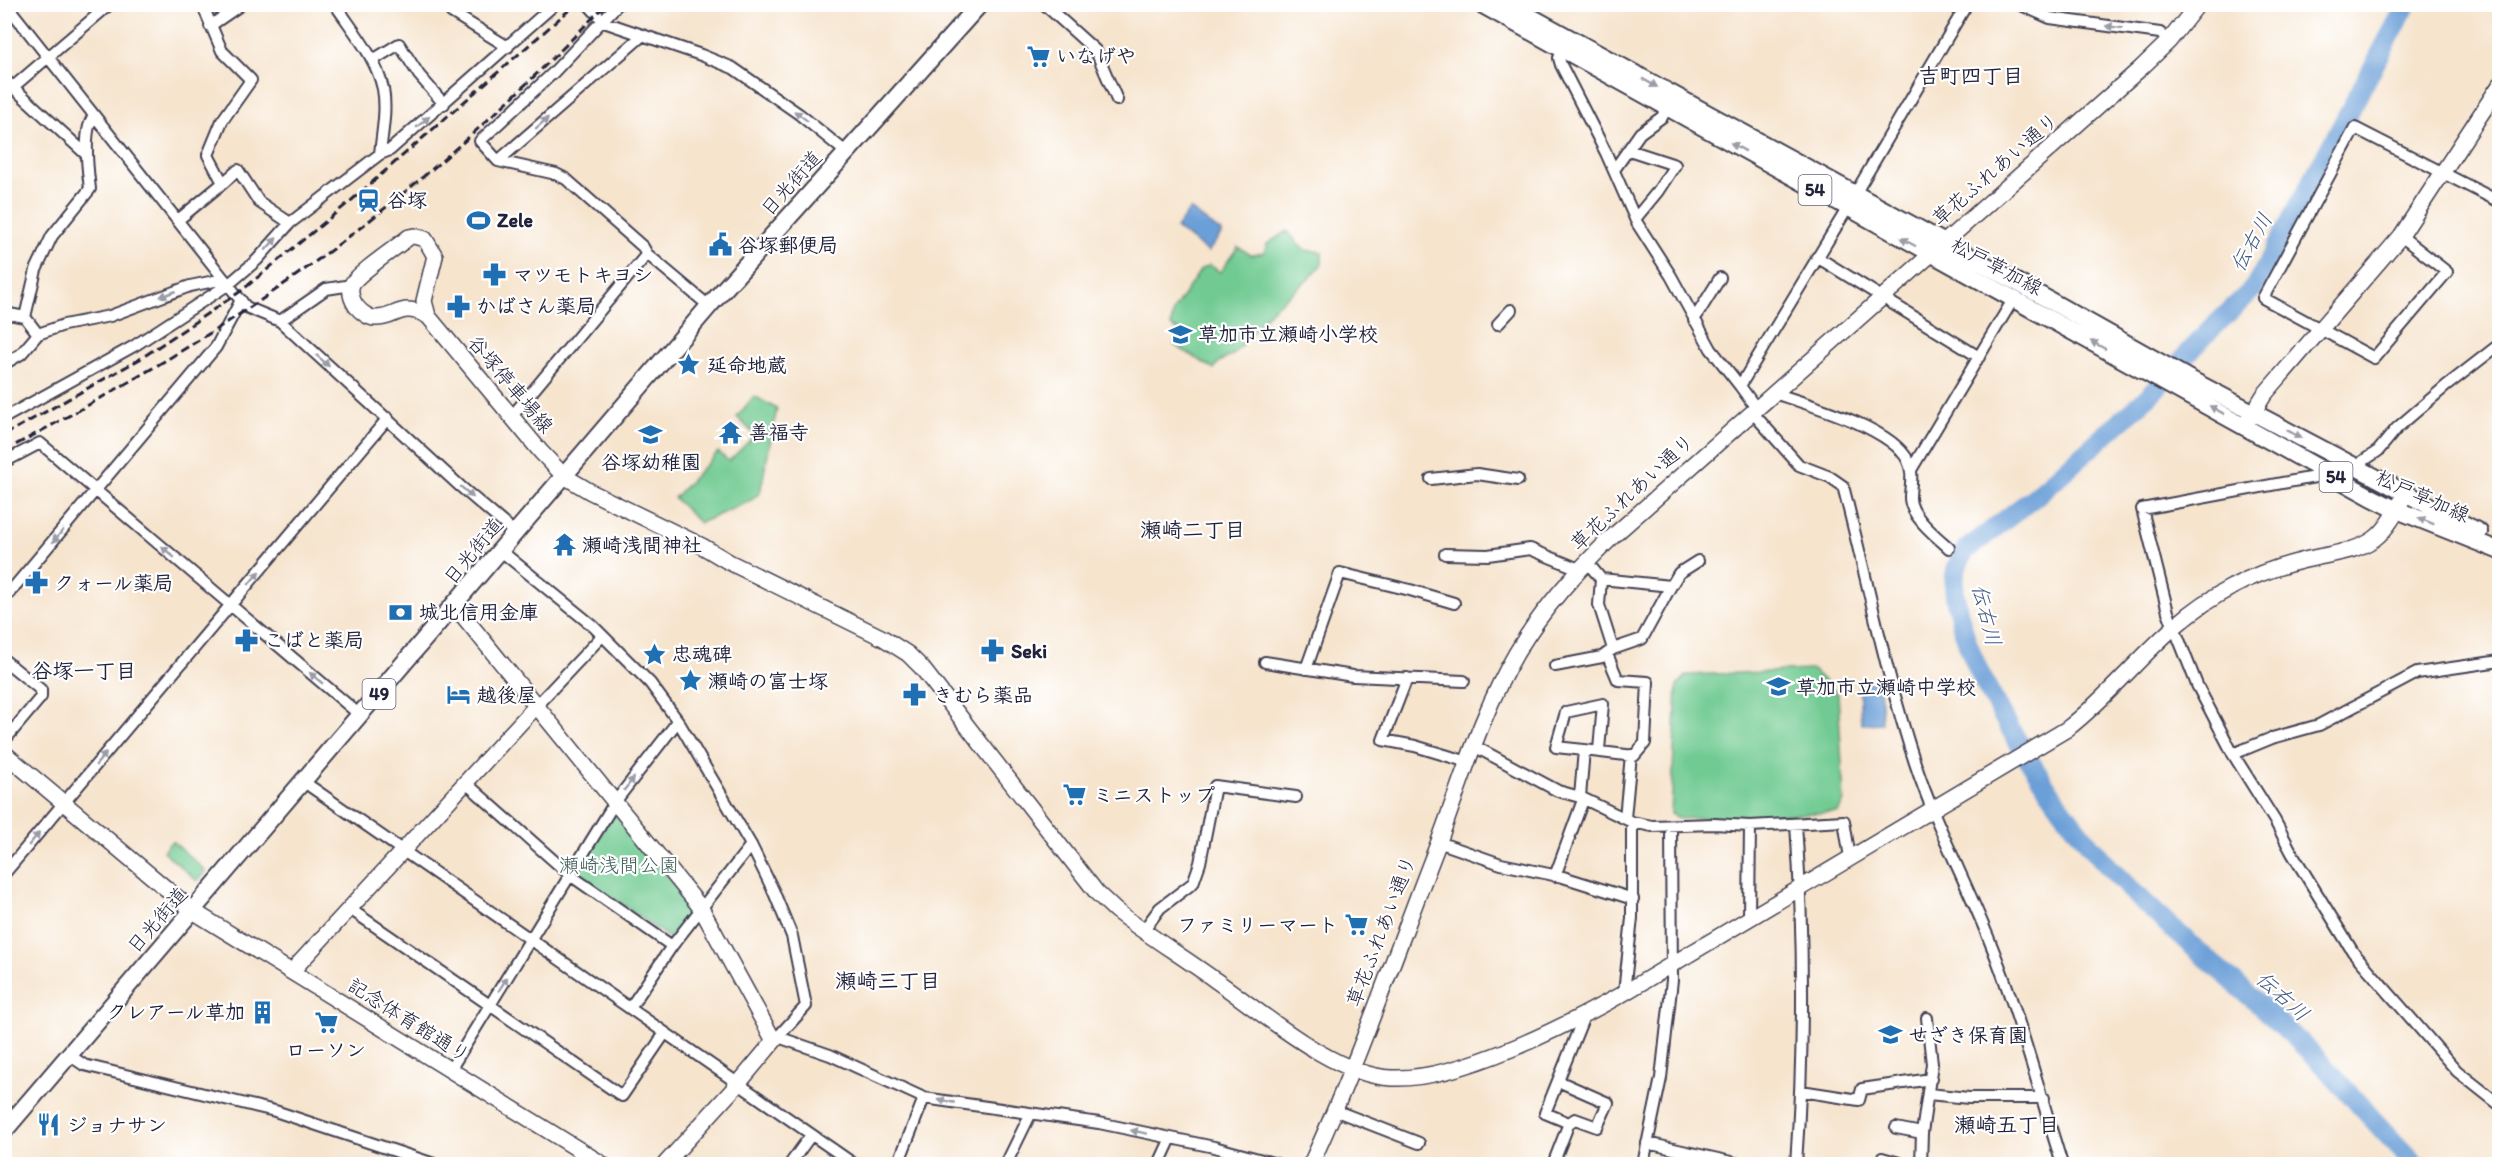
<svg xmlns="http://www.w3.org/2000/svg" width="2504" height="1169" font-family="Itim,'Klee One',sans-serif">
	<rect width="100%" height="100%" fill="#fff"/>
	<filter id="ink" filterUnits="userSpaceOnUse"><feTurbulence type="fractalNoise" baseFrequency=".0167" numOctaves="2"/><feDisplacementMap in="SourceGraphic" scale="12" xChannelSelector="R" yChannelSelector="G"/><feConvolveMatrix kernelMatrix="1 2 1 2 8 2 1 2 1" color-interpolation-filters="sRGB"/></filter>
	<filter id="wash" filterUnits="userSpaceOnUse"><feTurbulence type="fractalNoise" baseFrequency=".008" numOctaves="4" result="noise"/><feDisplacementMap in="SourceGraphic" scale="24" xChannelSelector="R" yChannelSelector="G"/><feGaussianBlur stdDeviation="1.35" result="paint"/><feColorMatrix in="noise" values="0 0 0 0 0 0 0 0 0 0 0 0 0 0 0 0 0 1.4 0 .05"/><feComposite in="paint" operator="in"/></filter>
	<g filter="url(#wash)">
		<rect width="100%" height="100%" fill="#f6e4cd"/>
		<!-- green -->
		<path fill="#70ca91" stroke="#497666" stroke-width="1.5" d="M 1287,231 L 1304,250 L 1322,252 L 1322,264 L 1309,279 L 1271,310 L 1233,355 L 1219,362 L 1214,369 L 1174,345 L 1181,332 L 1171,326 L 1173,311 L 1201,269 L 1210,265 L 1220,272 L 1238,247 L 1251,255 L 1264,253 L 1267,244 Z
			M 754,396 L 777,409 L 760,493 L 750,501 L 700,523 L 674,498 L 718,452 L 729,461 L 755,435 L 737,417 Z
			M 1813,670 L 1838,694 L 1844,801 L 1838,812 L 1679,819 L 1671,814 L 1677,686 L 1687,675 Z
			M 614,813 L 694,908 L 669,938 L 577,872 Z
			M 172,841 L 206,871 L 197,881 L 163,851 Z"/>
		<!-- water -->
		<path fill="#6b9fd7" stroke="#466089" stroke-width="1.5" d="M 1190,209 L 1222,233 L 1208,252 L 1176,228 Z
			M 1880,682 L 1882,723 L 1861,724 L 1859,683 Z"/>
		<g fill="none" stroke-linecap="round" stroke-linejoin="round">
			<!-- river -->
			<path stroke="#6b9fd7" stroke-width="20" d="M 2407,4 L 2255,287 L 2208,332 L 2150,395 L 2036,496 L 1966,550 C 1946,575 1956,605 1964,632 C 1975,668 1992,698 2011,730 C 2044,787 2084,844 2131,890 C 2191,948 2257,999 2316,1058 C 2350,1093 2381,1130 2415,1164"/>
		</g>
	</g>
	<g filter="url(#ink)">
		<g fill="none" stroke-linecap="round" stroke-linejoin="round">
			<defs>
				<path id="street" d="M 6,4 L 246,307 L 280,321 L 461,487 L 515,533
					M 335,4 C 353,31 376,57 383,89 C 387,110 382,133 380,154
					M 455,4 L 451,12 L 508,47
					M 588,4 L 604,22 L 701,55 L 733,68 L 799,114 L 847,153
					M 618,4 L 553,73 L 480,141 L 498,161 L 556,174 L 566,179 L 643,247 L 647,254 L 709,306
					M 1044,4 L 1096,51 L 1117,100
					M 2019,4 L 2050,18 L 2160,33 L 2169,41
					M 210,26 L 242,4
					M 1565,45 L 1559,58 L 1561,65 L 1606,153 L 1637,223 L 1671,276 L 1711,349 L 1740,386
					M 373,60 L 399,44 L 419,75 L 444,104
					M 4,79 L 87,155
					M 12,88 L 110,4
					M 1629,150 L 1675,165 L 1658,191 L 1635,219
					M 498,161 L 643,35
					M 1614,170 L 1640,133 L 1662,117 L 1667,108
					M 223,183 L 238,170 L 259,202 L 290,223
					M 1855,194 L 1967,4
					M 178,220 L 223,183 L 208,155 L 222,121 L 251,80 L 222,51 L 202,4
					M 2401,236 L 2447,272 L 2374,358 L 2263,298 L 2355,128 L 2500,202
					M 1817,257 L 1979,357
					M 4,313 L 25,317
					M 1694,320 L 1720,278
					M 280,321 L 326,289 L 352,285
					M 1498,324 L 1511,310
					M 38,334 L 25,317 L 36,270 L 52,236 L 90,189 C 88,172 82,129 94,116
					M 4,364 L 21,354 L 38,334 L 64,325 L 110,316 L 190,286 L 224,279
					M 1774,393 C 1807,404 1893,428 1908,461 C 1914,473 1910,486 1910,498 C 1910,516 1937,537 1949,548
					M 1756,408 L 1740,386 L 1847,209
					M 1752,412 L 1799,465 L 1830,477 L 1843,486 C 1867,578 1885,672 1915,763 C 1938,833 1974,896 1999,965 C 2024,1031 2041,1098 2062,1164
					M 512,416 L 647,254
					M 4,418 L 134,346 L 229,284 L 257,260 L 290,223 L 380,154 L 390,150 L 555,4
					M 4,462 L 40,443 L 361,716
					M 2358,469 L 2363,461 L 2378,451 L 2397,428 L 2446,386 L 2500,344
					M 1911,470 L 2014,298
					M 2323,470 L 2315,477 L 2142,509 L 2168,612 L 2197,685 L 2233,754 L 2275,821 L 2292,853 L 2353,952 L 2457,1071 L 2500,1105
					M 1431,479 L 1477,474 L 1518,480
					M 501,551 L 593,626 L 650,683 L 678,721 L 751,845 L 773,890 L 792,936 L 806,1006 L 774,1041
					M 1445,554 L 1488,555 L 1530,549 L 1579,569
					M 1587,562 L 1601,579 L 1599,605 L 1613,649
					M 1601,579 L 1671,586 L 1679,573 L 1698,561
					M 4,599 L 216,347 L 241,300
					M 4,660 L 41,690 L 41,697 L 4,741
					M 1265,662 L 1353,676 L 1464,681
					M 1555,666 L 1602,657 L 1613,649 L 1642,639 L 1671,586
					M 1306,669 L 1340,573 L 1410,590 L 1454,603
					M 1407,678 L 1383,740 L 1415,746 L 1468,762
					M 536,706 L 602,636
					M 1474,746 L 1558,791 L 1580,797 L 1632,822 L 1652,826 L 1714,824 L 1750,826 L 1844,821 L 1850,858
					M 1584,750 L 1556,747 L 1566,712 L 1603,704 L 1599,750
					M 2233,754 L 2272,738 L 2319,725 L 2417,673 L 2500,661
					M 304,782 L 854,1164
					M 466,783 L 570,875 L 672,946
					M 1580,797 L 1584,750 L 1634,756 L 1645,743 L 1648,682 L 1618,680 L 1607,654
					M 1625,818 L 1631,755
					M 1796,824 C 1804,937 1804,1052 1796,1164
					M 1438,842 L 1501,864 L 1563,877 L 1633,899
					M 4,874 L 388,418
					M 1555,876 L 1583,800
					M 350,909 L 622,1096 L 665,1033
					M 1749,917 L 1750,826
					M 1143,931 L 1160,908 L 1193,883 L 1200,863 L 1215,786 L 1296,797
					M 1624,993 L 1632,918 L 1632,822
					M 630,1008 L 672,946 L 751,845
					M 778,1037 L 830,1055 L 924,1098 L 898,1164
					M 69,1055 L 84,1065 L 275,1111 L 434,1164
					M 450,1070 L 615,802 L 678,721
					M 1558,1081 L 1608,1103 L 1597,1127 L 1575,1119 L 1569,1123
					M 1801,1091 L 1859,1100 L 1862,1089 L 1931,1079
					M 1928,1094 L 1969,1098 L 2044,1098
					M 924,1098 L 1099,1123 L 1214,1147 L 1277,1164
					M 1334,1110 L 1419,1143
					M 1896,1128 L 1922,1133 L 1932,1064 L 1927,1018
					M 1647,1143 L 1740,1164
					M 1882,1158 L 1903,1164
					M 790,1164 L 811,1135
					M 1006,1164 L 1030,1115
					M 1159,1164 L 1171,1138
					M 1553,1164 L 1569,1123 L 1545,1113 L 1584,1016
					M 1643,1164 L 1661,1078 L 1672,980 L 1671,827
					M 1921,1164 L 1922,1133"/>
				<path id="secondary" d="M 428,316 C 399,301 397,319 375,318 C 368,318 360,311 356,306 C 352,300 349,292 352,284 C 358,273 397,247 409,237 L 414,236 L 425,239 L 435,256 L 424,301 L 428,316 L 541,452 L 564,476 L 591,492 L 702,546 L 729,562 L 883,638 L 908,654 L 922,668 L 1097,893 L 1115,910 C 1147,935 1182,956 1215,980 C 1262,1012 1334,1076 1392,1078 C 1458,1081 1566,1026 1624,993 L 2067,729 C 2127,682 2162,623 2232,587 C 2254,575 2280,566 2305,560 C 2327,554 2354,553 2374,539 C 2389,528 2397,510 2405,494
					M 2248,421 L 2264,395 L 2401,236 L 2500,85
					M 453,607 L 464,617 L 701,908 L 774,1041 L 738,1084 L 665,1164
					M 4,753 L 193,911 L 602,1164
					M 292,971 L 536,706
					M 1311,1164 C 1359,1060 1396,951 1438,844 C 1462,780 1482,711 1517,652 C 1543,608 1576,572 1612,537 L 2141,68 L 2169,41 L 2198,4"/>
				<path id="primary" d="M 1481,4 L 2371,497 L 2397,510 L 2500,551
					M 1507,4 L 2022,285 L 2186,377 L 2479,532
					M 4,1131 L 709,306 L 980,4"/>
			</defs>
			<!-- street casing -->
			<use href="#street" stroke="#423f51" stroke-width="14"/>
			<!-- secondary casing -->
			<use href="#secondary" stroke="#423f51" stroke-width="18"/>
			<!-- primary casing -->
			<use href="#primary" stroke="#423f51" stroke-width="20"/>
			<!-- street -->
			<use href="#street" stroke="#fff" stroke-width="10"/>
			<!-- secondary -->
			<use href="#secondary" stroke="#fff" stroke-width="15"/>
			<!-- primary -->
			<use href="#primary" stroke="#fff" stroke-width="16"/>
			<!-- rail -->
			<path stroke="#22223b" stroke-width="3" stroke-dasharray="9 4.5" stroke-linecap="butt" d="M 4,435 L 140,359 L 241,291 L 353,199 L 576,4
				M 4,451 C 90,405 174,358 255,304 C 383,218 499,116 606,4"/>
		</g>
		<!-- one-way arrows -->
		<defs><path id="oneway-solid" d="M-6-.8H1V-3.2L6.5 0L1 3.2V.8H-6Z" transform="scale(1.5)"/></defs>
		<g fill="#9c9ca7">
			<use href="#oneway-solid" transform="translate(2114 27) rotate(-173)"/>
			<use href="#oneway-solid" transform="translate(1650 83) rotate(29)"/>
			<use href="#oneway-solid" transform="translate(801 116) rotate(-143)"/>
			<use href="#oneway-solid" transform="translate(423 122) rotate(-40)"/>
			<use href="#oneway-solid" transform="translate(542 123) rotate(-41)"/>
			<use href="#oneway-solid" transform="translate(1738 147) rotate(-151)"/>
			<use href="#oneway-solid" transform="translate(1908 242) rotate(-152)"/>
			<use href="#oneway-solid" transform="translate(271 244) rotate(-48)"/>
			<use href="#oneway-solid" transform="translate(168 294) rotate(160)"/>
			<use href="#oneway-solid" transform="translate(2098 345) rotate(-152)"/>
			<use href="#oneway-solid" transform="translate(323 361) rotate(42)"/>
			<use href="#oneway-solid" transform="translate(2217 410) rotate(-151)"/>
			<use href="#oneway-solid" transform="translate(2294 434) rotate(29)"/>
			<use href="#oneway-solid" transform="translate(467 492) rotate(41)"/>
			<use href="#oneway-solid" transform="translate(2426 521) rotate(-158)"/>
			<use href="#oneway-solid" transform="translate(58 536) rotate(130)"/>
			<use href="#oneway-solid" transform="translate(168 552) rotate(-139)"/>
			<use href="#oneway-solid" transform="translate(254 578) rotate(-50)"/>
			<use href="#oneway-solid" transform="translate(316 678) rotate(-140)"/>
			<use href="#oneway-solid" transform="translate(101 759) rotate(-50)"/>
			<use href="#oneway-solid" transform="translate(629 784) rotate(-52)"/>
			<use href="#oneway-solid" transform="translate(34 839) rotate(-50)"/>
			<use href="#oneway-solid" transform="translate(503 984) rotate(-58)"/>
			<use href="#oneway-solid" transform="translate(946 1101) rotate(-169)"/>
			<use href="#oneway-solid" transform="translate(1139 1132) rotate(-168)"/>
		</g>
	</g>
	<!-- icons -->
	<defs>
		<symbol id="supermarket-bare" viewBox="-9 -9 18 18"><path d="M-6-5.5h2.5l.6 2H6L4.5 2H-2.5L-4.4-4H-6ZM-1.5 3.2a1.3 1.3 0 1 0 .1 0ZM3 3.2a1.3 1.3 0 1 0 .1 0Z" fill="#1f6fb2" stroke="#fff" stroke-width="2.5" paint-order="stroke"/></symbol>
		<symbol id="station-bare" viewBox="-9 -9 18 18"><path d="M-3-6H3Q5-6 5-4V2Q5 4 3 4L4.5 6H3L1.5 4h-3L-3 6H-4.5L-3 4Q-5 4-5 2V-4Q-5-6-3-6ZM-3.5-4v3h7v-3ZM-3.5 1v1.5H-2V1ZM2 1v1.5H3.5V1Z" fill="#1f6fb2" stroke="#fff" stroke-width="2.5" paint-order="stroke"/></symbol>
		<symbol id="stadium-bare" viewBox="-9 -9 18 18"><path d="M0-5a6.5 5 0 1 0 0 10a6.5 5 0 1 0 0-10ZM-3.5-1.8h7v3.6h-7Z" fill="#1f6fb2" stroke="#fff" stroke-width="2.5" paint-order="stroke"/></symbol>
		<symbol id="civic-bare" viewBox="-9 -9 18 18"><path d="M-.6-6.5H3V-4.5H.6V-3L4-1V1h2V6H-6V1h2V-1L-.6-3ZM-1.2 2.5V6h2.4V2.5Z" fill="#1f6fb2" stroke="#fff" stroke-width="2.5" paint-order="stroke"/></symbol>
		<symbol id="pharmacy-bare" viewBox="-9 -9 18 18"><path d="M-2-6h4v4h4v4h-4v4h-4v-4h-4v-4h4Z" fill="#1f6fb2" stroke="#fff" stroke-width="2.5" paint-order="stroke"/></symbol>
		<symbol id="school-bare" viewBox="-9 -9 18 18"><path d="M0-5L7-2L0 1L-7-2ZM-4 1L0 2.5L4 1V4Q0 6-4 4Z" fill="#1f6fb2" stroke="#fff" stroke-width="2.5" paint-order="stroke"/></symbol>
		<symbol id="sight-bare" viewBox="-9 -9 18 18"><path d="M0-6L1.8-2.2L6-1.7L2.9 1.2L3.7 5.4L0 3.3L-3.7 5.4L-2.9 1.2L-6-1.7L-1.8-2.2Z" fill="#1f6fb2" stroke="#fff" stroke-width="2.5" paint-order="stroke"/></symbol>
		<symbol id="temple-bare" viewBox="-9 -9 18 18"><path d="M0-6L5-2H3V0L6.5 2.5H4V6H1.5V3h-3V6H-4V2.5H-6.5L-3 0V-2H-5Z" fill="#1f6fb2" stroke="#fff" stroke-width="2.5" paint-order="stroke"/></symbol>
		<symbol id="bank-bare" viewBox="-9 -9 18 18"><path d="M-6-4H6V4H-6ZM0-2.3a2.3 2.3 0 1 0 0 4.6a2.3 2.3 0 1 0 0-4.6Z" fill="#1f6fb2" stroke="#fff" stroke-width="2.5" paint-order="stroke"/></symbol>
		<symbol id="hotel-bare" viewBox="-9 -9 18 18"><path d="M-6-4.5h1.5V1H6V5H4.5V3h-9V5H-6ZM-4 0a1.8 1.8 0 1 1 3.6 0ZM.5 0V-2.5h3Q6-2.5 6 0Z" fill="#1f6fb2" stroke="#fff" stroke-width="2.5" paint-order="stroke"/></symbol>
		<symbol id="building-bare" viewBox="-9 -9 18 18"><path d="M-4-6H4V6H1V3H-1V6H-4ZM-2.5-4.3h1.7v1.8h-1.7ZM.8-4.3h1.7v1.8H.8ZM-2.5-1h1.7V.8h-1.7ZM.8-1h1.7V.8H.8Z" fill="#1f6fb2" stroke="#fff" stroke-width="2.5" paint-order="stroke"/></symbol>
		<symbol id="restaurant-bare" viewBox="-9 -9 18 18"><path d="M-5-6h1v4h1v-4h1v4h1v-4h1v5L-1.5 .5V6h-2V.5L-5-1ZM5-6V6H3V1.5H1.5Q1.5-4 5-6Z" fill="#1f6fb2" stroke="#fff" stroke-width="2.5" paint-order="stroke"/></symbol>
	</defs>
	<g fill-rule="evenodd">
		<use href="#supermarket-bare" x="1022" y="40" width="33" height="33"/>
		<use href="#station-bare" x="352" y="184" width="33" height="33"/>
		<use href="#stadium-bare" x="462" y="204" width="33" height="33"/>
		<use href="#civic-bare" x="704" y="228" width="33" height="33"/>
		<use href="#pharmacy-bare" x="478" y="258" width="33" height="33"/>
		<use href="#pharmacy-bare" x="442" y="290" width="33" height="33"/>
		<use href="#school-bare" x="1164" y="318" width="33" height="33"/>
		<use href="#sight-bare" x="672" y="348" width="33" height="33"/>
		<use href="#temple-bare" x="714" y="416" width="33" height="33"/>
		<use href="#school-bare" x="634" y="418" width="33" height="33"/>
		<use href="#temple-bare" x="548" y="528" width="33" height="33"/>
		<use href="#pharmacy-bare" x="20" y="566" width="33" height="33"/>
		<use href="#bank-bare" x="384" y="596" width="33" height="33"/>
		<use href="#pharmacy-bare" x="230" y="624" width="33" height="33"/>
		<use href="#pharmacy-bare" x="976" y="634" width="33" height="33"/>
		<use href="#sight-bare" x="638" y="638" width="33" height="33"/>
		<use href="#sight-bare" x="674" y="664" width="33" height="33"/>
		<use href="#school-bare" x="1762" y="670" width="33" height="33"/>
		<use href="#hotel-bare" x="442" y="678" width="33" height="33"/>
		<use href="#pharmacy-bare" x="898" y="678" width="33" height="33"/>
		<use href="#supermarket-bare" x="1058" y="778" width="33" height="33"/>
		<use href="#supermarket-bare" x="1340" y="908" width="33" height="33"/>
		<use href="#building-bare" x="246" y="996" width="33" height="33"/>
		<use href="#supermarket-bare" x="310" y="1006" width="33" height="33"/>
		<use href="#school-bare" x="1874" y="1018" width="33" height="33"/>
		<use href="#restaurant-bare" x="32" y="1108" width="33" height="33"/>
	</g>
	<g text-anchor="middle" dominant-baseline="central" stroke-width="4.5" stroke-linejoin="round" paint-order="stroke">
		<!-- shield labels -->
		<g fill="#fff" stroke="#646476" stroke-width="1.5">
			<rect x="1798.5" y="175" width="33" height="30" rx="4.5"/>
			<rect x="2319.5" y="462" width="33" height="30" rx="4.5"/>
			<rect x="362.5" y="679" width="33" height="30" rx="4.5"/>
		</g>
		<g font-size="18" font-weight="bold" fill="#22223b">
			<text x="1815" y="190">54</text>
			<text x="2336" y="477">54</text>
			<text x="379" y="694">49</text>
		</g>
		<!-- poi labels -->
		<g font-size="20" font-weight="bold" fill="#22223b" stroke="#fff" text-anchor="start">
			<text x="1056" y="56">いなげや</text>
			<text x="387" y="200">谷塚</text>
			<text x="497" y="220">Zele</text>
			<text x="738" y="245">谷塚郵便局</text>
			<text x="513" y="275">マツモトキヨシ</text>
			<text x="476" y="306">かばさん薬局</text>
			<text x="1198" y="334">草加市立瀬崎小学校</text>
			<text x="707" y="365">延命地蔵</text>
			<text x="749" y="432">善福寺</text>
			<text x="651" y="462" text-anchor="middle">谷塚幼稚園</text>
			<text x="582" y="545">瀬崎浅間神社</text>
			<text x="54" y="583">クォール薬局</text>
			<text x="419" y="612">城北信用金庫</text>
			<text x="264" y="640">こばと薬局</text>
			<text x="1011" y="651">Seki</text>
			<text x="672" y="654">忠魂碑</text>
			<text x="708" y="681">瀬崎の富士塚</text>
			<text x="1796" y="687">草加市立瀬崎中学校</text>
			<text x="477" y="695">越後屋</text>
			<text x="933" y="695">きむら薬品</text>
			<text x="1093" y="795">ミニストップ</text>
			<text x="1338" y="925" text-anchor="end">ファミリーマート</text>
			<text x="245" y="1012" text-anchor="end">クレアール草加</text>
			<text x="1908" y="1035">せざき保育園</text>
			<text x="326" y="1050" text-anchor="middle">ローソン</text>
			<text x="67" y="1125">ジョナサン</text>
		</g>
		<!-- street labels -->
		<g font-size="20" fill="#22223b" stroke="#fff">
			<text transform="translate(1995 169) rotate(-41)">草花ふれあい通り</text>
			<text transform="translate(791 183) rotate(-48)">日光街道</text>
			<text transform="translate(1997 266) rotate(28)">松戸草加線</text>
			<text transform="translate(511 384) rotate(50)">谷塚停車場線</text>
			<text transform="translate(1632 492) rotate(-43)">草花ふれあい通り</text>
			<text transform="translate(2423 496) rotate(24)">松戸草加線</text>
			<text transform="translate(473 551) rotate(-50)">日光街道</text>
			<text transform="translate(157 920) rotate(-49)">日光街道</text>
			<text transform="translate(1381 931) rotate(-69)">草花ふれあい通り</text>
			<text transform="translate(409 1020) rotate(32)">記念体育館通り</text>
		</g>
		<!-- park labels -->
		<g font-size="20" fill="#3d5d59" stroke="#fff">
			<text x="619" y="865">瀬崎浅間公園</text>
		</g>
		<!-- neighbourhood labels -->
		<g font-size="21" font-weight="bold" fill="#22223b" stroke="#fff">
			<text x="1971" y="75">吉町四丁目</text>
			<text x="1193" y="529">瀬崎二丁目</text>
			<text x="84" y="670">谷塚一丁目</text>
			<text x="888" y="980">瀬崎三丁目</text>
			<text x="2007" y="1124">瀬崎五丁目</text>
		</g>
		<!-- water labels -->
		<g font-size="21" font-style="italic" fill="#435a81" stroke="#fff">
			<text transform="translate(2251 242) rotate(-61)">伝右川</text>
			<text transform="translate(1987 615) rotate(76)">伝右川</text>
			<text transform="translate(2283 996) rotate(42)">伝右川</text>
		</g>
	</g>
	<!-- margin -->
	<rect width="2504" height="1169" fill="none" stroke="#fff" stroke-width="24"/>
</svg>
